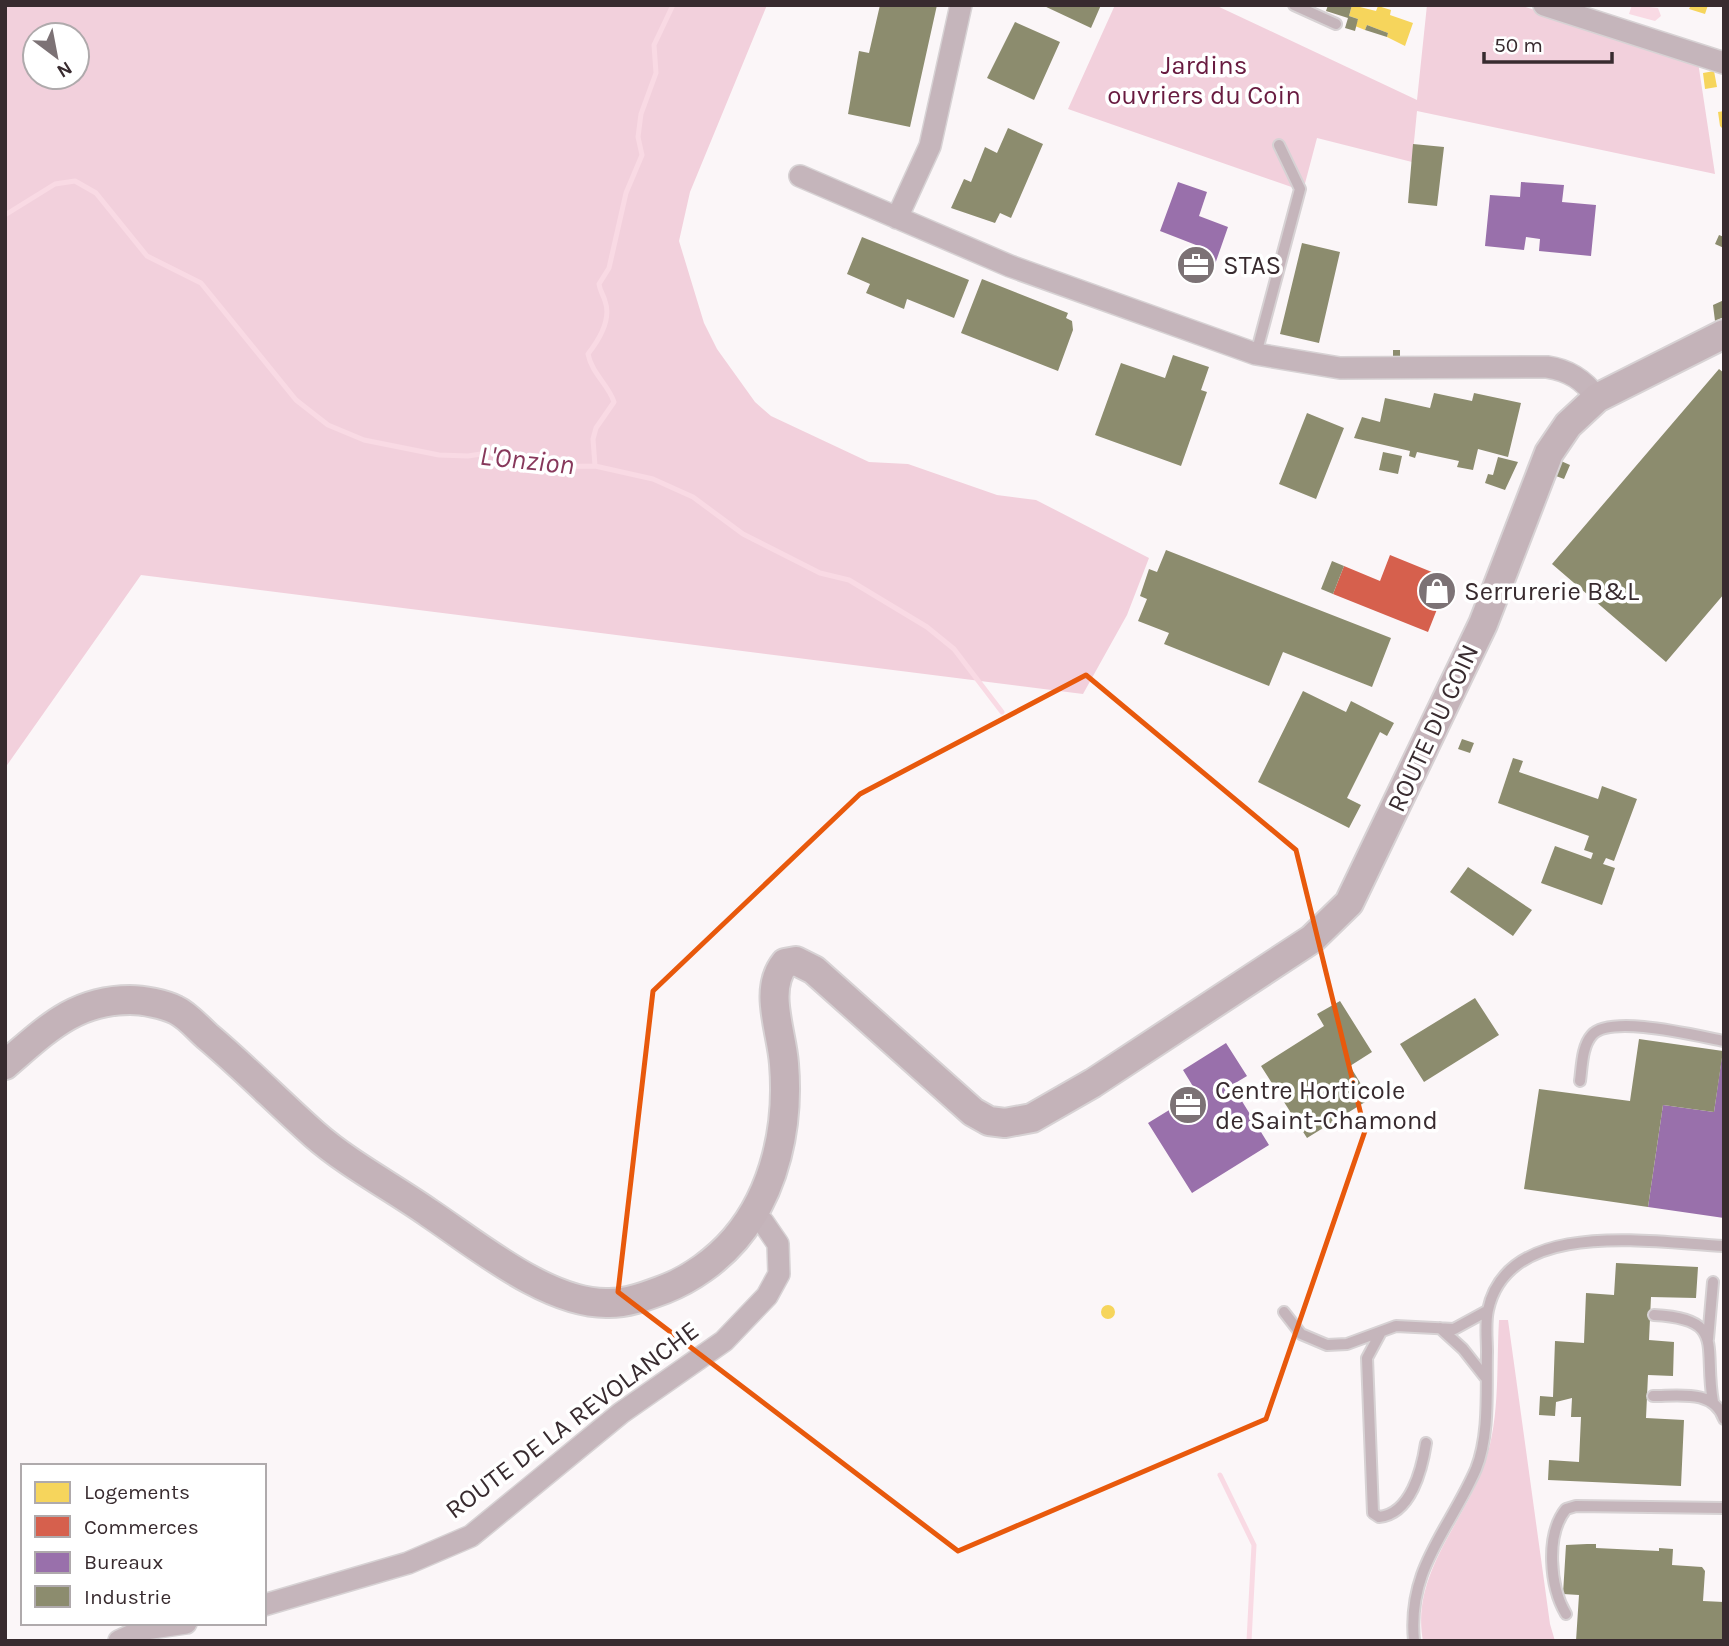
<svg xmlns="http://www.w3.org/2000/svg" width="1729" height="1646" font-family="Karla,sans-serif">
	<rect width="100%" height="100%" fill="#fbf6f8"/>
	<!-- green -->
	<path fill="#f2d0dc" fill-rule="evenodd" d="M 5,5 L 767,5 L 690,192 L 679,241 L 704,323 L 717,349 L 755,402 L 771,416 L 869,462 L 908,464 L 997,495 L 1036,500 L 1149,558 L 1127,615 L 1083,694 L 141,575 L 5,768 ZM 35,35 L 77,35 L 77,77 L 35,77 Z
		M 1115,5 L 1215,5 L 1417,100 L 1427,5 L 1519,5 L 1698,62 L 1715,174 L 1417,111 L 1412,162 L 1317,138 L 1303,191 L 1068,109 Z
		M 1499,1320 L 1508,1320 L 1550,1624 L 1555,1641 L 1423,1641 C 1411,1577 1459,1528 1481,1473 C 1501,1425 1496,1371 1499,1320 Z"/>
	<!-- water -->
	<path fill="#f9dae4" d="M 1632,5 L 1658,8 L 1661,16 L 1655,21 L 1629,14 Z"/>
	<!-- homes -->
	<path fill="#f6d55c" d="M 1352,5 L 1376,11 L 1378,6 L 1391,10 L 1390,15 L 1413,23 L 1405,46 L 1387,37 L 1388,33 L 1367,25 L 1365,30 L 1355,26 L 1358,19 L 1349,16 Z
		M 1691,5 L 1708,5 L 1705,14 L 1689,9 Z
		M 1714,71 L 1717,87 L 1705,89 L 1703,73 Z
		M 1724,111 L 1724,130 L 1720,126 L 1718,112 Z
		M1101 1312a7 7 0 1 1 14 0a7 7 0 1 1-14 0Z"/>
	<!-- shops -->
	<path fill="#d6604d" d="M 1390,555 L 1449,579 L 1428,632 L 1333,594 L 1344,566 L 1380,581 Z"/>
	<!-- offices -->
	<path fill="#9970ab" d="M 1178,182 L 1207,192 L 1199,216 L 1228,227 L 1213,270 L 1203,266 L 1200,272 L 1188,268 L 1196,245 L 1160,231 Z
		M 1521,182 L 1564,185 L 1562,202 L 1596,205 L 1591,256 L 1539,251 L 1540,239 L 1526,237 L 1524,250 L 1485,246 L 1490,195 L 1520,197 Z
		M 1226,1043 L 1247,1076 L 1232,1085 L 1269,1145 L 1192,1193 L 1148,1123 L 1197,1093 L 1183,1070 Z
		M 1722,1056 L 1724,1218 L 1648,1207 L 1663,1105 L 1714,1112 Z"/>
	<!-- industry -->
	<path fill="#8c8c6e" d="M 880,5 L 937,5 L 910,127 L 848,114 L 859,51 L 869,53 Z
		M 1042,5 L 1101,5 L 1091,28 Z
		M 1328,5 L 1352,5 L 1349,16 L 1358,19 L 1355,31 L 1345,28 L 1348,18 L 1326,11 Z
		M 1015,22 L 1060,42 L 1034,100 L 987,78 Z
		M 1367,25 L 1388,33 L 1387,37 L 1365,30 Z
		M 1008,128 L 1043,144 L 1011,218 L 1000,213 L 995,223 L 951,208 L 964,179 L 971,182 L 985,147 L 997,153 Z
		M 1413,144 L 1444,147 L 1437,206 L 1408,203 Z
		M 1719,235 L 1724,237 L 1724,248 L 1715,244 Z
		M 862,237 L 969,280 L 954,318 L 907,299 L 904,309 L 866,293 L 870,284 L 847,274 Z
		M 1302,243 L 1340,252 L 1319,343 L 1280,334 Z
		M 982,279 L 1068,313 L 1066,318 L 1072,321 L 1073,330 L 1058,371 L 961,333 Z
		M 1724,300 L 1724,317 L 1715,321 L 1713,305 Z
		M 1393,350 L 1400,350 L 1400,357 L 1393,357 Z
		M 1173,355 L 1209,367 L 1201,390 L 1207,392 L 1181,466 L 1095,435 L 1121,363 L 1165,378 Z
		M 1719,369 L 1724,373 L 1724,594 L 1666,662 L 1552,564 Z
		M 1434,393 L 1472,401 L 1474,393 L 1521,403 L 1508,457 L 1478,449 L 1473,470 L 1457,467 L 1459,461 L 1417,452 L 1415,458 L 1409,456 L 1410,451 L 1354,438 L 1362,417 L 1380,422 L 1385,398 L 1430,408 Z
		M 1307,413 L 1344,428 L 1316,499 L 1279,484 Z
		M 1383,452 L 1402,456 L 1398,474 L 1379,470 Z
		M 1498,457 L 1518,462 L 1505,490 L 1485,483 L 1488,474 L 1493,475 Z
		M 1561,461 L 1570,465 L 1564,479 L 1556,476 Z
		M 1166,550 L 1391,638 L 1372,687 L 1283,652 L 1269,686 L 1164,644 L 1169,633 L 1138,621 L 1147,599 L 1140,596 L 1149,569 L 1157,572 Z
		M 1332,561 L 1344,566 L 1333,594 L 1321,589 Z
		M 1303,691 L 1346,712 L 1351,701 L 1394,723 L 1387,736 L 1380,732 L 1347,798 L 1361,805 L 1349,828 L 1258,782 Z
		M 1462,739 L 1474,743 L 1470,753 L 1458,749 Z
		M 1513,758 L 1523,761 L 1519,772 L 1598,799 L 1602,786 L 1637,799 L 1614,861 L 1606,858 L 1603,864 L 1615,868 L 1602,905 L 1541,883 L 1555,846 L 1591,859 L 1593,853 L 1584,850 L 1589,836 L 1498,803 Z
		M 1468,867 L 1532,910 L 1513,936 L 1450,892 Z
		M 1475,998 L 1499,1035 L 1424,1082 L 1400,1044 Z
		M 1340,1001 L 1372,1052 L 1350,1066 L 1370,1099 L 1307,1138 L 1261,1066 L 1324,1026 L 1317,1014 Z
		M 1639,1039 L 1723,1051 L 1714,1112 L 1663,1105 L 1648,1207 L 1524,1189 L 1539,1089 L 1630,1101 Z
		M 1616,1263 L 1698,1267 L 1696,1298 L 1651,1297 L 1649,1340 L 1674,1342 L 1673,1376 L 1648,1375 L 1646,1418 L 1684,1420 L 1681,1486 L 1548,1480 L 1549,1460 L 1579,1462 L 1581,1417 L 1571,1417 L 1572,1398 L 1556,1402 L 1555,1416 L 1539,1415 L 1540,1396 L 1553,1397 L 1555,1341 L 1584,1343 L 1586,1293 L 1614,1295 Z
		M 1587,1544 L 1596,1544 L 1596,1548 L 1659,1551 L 1659,1548 L 1673,1549 L 1672,1565 L 1702,1567 L 1705,1571 L 1703,1601 L 1724,1602 L 1724,1641 L 1576,1641 L 1579,1595 L 1563,1594 L 1566,1545 Z"/>
	<g fill="none" stroke-linecap="round" stroke-linejoin="round">
		<!-- stream -->
		<path stroke="#f9dae4" stroke-width="5" d="M 5,215 L 55,184 L 75,181 L 96,193 L 147,256 L 201,283 L 296,400 L 328,425 L 364,440 L 439,455 L 468,456 L 494,452 L 512,455 L 542,467 L 595,466 L 653,479 L 693,497 L 743,534 L 820,573 L 849,580 L 927,627 L 954,649 L 1002,712
			M 595,466 L 593,439 L 596,428 L 614,402 C 608,384 592,374 588,354 C 599,340 612,320 605,301 C 603,294 600,291 599,284 L 609,268 L 626,193 L 642,155 L 638,137 L 641,114 L 656,73 L 654,45 L 673,5
			M 1220,1475 L 1254,1545 L 1249,1641"/>
		<defs>
			<path id="service" d="M 1294,5 L 1336,24
				M 1256,354 L 1300,189 L 1279,145
				M 1580,1081 C 1582,1066 1582,1046 1592,1035 C 1611,1014 1697,1036 1724,1041
				M 1284,1312 L 1301,1334 L 1327,1345 L 1347,1344 L 1396,1326 L 1454,1329 L 1487,1311
				M 1654,1315 C 1727,1319 1703,1346 1713,1402
				M 1440,1328 L 1463,1349 L 1485,1377
				M 1381,1332 L 1367,1358 L 1373,1513 L 1379,1517 C 1411,1514 1422,1469 1426,1443
				M 1708,1339 L 1713,1282
				M 1653,1396 C 1678,1396 1714,1389 1724,1419
				M 1566,1614 C 1550,1587 1545,1535 1566,1509 L 1576,1506 L 1724,1508
				M 1414,1641 C 1407,1568 1449,1531 1476,1469 C 1490,1434 1486,1389 1487,1352 C 1487,1339 1485,1323 1488,1310 C 1508,1216 1655,1243 1724,1246"/>
			<path id="minor" d="M 1544,5 L 1724,63
				M 800,176 L 1010,266 L 1256,354 L 1340,368 L 1547,367 C 1569,370 1584,380 1597,398
				M 897,218 L 930,146 L 961,5
				M 264,1605 L 408,1563 L 471,1536 L 621,1413 L 724,1341 L 767,1296 L 779,1274 L 778,1244 L 763,1222 L 753,1214
				M 119,1641 L 145,1629 L 186,1623"/>
			<path id="secondary" d="M 5,1065 C 45,1031 74,1000 130,1000 C 143,1000 164,1004 176,1010 C 187,1015 198,1028 207,1036 C 244,1067 278,1102 314,1134 C 348,1164 392,1187 429,1213 C 477,1245 549,1305 609,1303 C 629,1303 646,1296 665,1289 C 691,1279 717,1260 735,1239 C 776,1191 789,1124 784,1064 C 782,1032 763,990 785,963 L 796,961 L 814,970 L 973,1112 L 989,1121 L 1005,1123 L 1032,1118 L 1093,1083 L 1312,939 L 1349,903 L 1483,624 L 1549,453 L 1568,425 L 1597,398 L 1724,334"/>
		</defs>
		<!-- service casing -->
		<use href="#service" stroke="#d7d2d4" stroke-width="14"/>
		<!-- minor casing -->
		<use href="#minor" stroke="#d7d2d4" stroke-width="24"/>
		<!-- secondary casing -->
		<use href="#secondary" stroke="#d7d2d4" stroke-width="32"/>
		<!-- service -->
		<use href="#service" stroke="#c5b5bb" stroke-width="10"/>
		<!-- minor -->
		<use href="#minor" stroke="#c5b5bb" stroke-width="21"/>
		<!-- secondary -->
		<use href="#secondary" stroke="#c4b3b9" stroke-width="28"/>
	</g>
	<!-- marked area -->
	<path fill="none" stroke="#e8590c" stroke-width="5" stroke-linejoin="round" d="M 1086,675 L 1296,850 L 1365,1131 L 1266,1419 L 958,1551 L 618,1292 L 653,991 L 860,794 Z"/>
	<!-- icons -->
	<defs>
		<symbol id="office-disc" viewBox="-11 -11 22 22"><circle r="9.5" fill="#7c7275" stroke="#fff"/><path d="M-6-3h4V-5.5h4V-3h4V5H-6ZM-1-4.5V-3h2v-1.5ZM-6 0V1H6V0Z" fill="#fff"/></symbol>
		<symbol id="shop-disc" viewBox="-11 -11 22 22"><circle r="9.5" fill="#7c7275" stroke="#fff"/><path d="M-5-2.5h2.3a2.7 3.5 0 0 1 5.4 0H5L5.5 6h-11ZM-1.5-2.5h3a1.5 2.3 0 0 0-3 0Z" fill="#fff"/></symbol>
	</defs>
	<g fill-rule="evenodd">
		<use href="#office-disc" x="1174" y="243" width="44" height="44"/>
		<use href="#shop-disc" x="1415" y="569" width="44" height="44"/>
		<use href="#office-disc" x="1166" y="1083" width="44" height="44"/>
	</g>
	<g text-anchor="middle" dominant-baseline="central" stroke-width="7" stroke-linejoin="round" paint-order="stroke">
		<!-- park labels -->
		<g font-size="26" fill="#681b40" stroke="#fff">
			<text x="1204" y="65">Jardins<tspan x="1204" dy="30">ouvriers du Coin</tspan></text>
		</g>
		<!-- poi labels -->
		<g font-size="26" fill="#382b2f" stroke="#fff" text-anchor="start">
			<text x="1223" y="265">STAS</text>
			<text x="1464" y="591">Serrurerie B&amp;L</text>
			<text x="1215" y="1090">Centre Horticole<tspan x="1215" dy="30">de Saint-Chamond</tspan></text>
		</g>
		<!-- street labels -->
		<g font-size="26" fill="#382b2f" stroke="#fff">
			<text transform="translate(1433 728) rotate(-65)">ROUTE DU COIN</text>
			<text transform="translate(572 1420) rotate(-37)">ROUTE DE LA REVOLANCHE</text>
		</g>
		<!-- water labels -->
		<g font-size="28" font-style="italic" fill="#87385b" stroke="#fff">
			<text transform="translate(527 460) rotate(6)">L'Onzion</text>
		</g>
	</g>
	<!-- border -->
	<rect width="1729" height="1646" fill="none" stroke="#382b2f" stroke-width="14"/>
	<!-- legend -->
	<rect x="21" y="1464" width="245" height="161" fill="#ffffff" stroke="#afaaac" stroke-width="2"/>
	<rect x="35" y="1482" width="35" height="21" fill="#f6d55c" stroke="#afaaac" stroke-width="2"/>
	<text x="84" y="1499" font-size="21" fill="#382b2f">Logements</text>
	<rect x="35" y="1516" width="35" height="21" fill="#d6604d" stroke="#afaaac" stroke-width="2"/>
	<text x="84" y="1534" font-size="21" fill="#382b2f">Commerces</text>
	<rect x="35" y="1552" width="35" height="21" fill="#9970ab" stroke="#afaaac" stroke-width="2"/>
	<text x="84" y="1569" font-size="21" fill="#382b2f">Bureaux</text>
	<rect x="35" y="1586" width="35" height="21" fill="#8c8c6e" stroke="#afaaac" stroke-width="2"/>
	<text x="84" y="1604" font-size="21" fill="#382b2f">Industrie</text>
	<!-- north arrow -->
	<g transform="translate(56 56) rotate(148)"><circle r="33" fill="#ffffff" stroke="#afaaac" stroke-width="2"/>
	<path d="M0-5L12 26L0 18L-12 26Z" fill="#7c7275"/>
	<text y="-10" font-size="19" font-weight="bold" text-anchor="middle" fill="#382b2f">N</text>
	</g>
	<!-- scale -->
	<path d="M1484 52v10h128v-10" fill="none" stroke="#382b2f" stroke-width="3.5"/>
	<text x="1494" y="52" font-size="21" fill="#382b2f" stroke="#ffffff" stroke-width="5" paint-order="stroke">50 m</text>
</svg>
